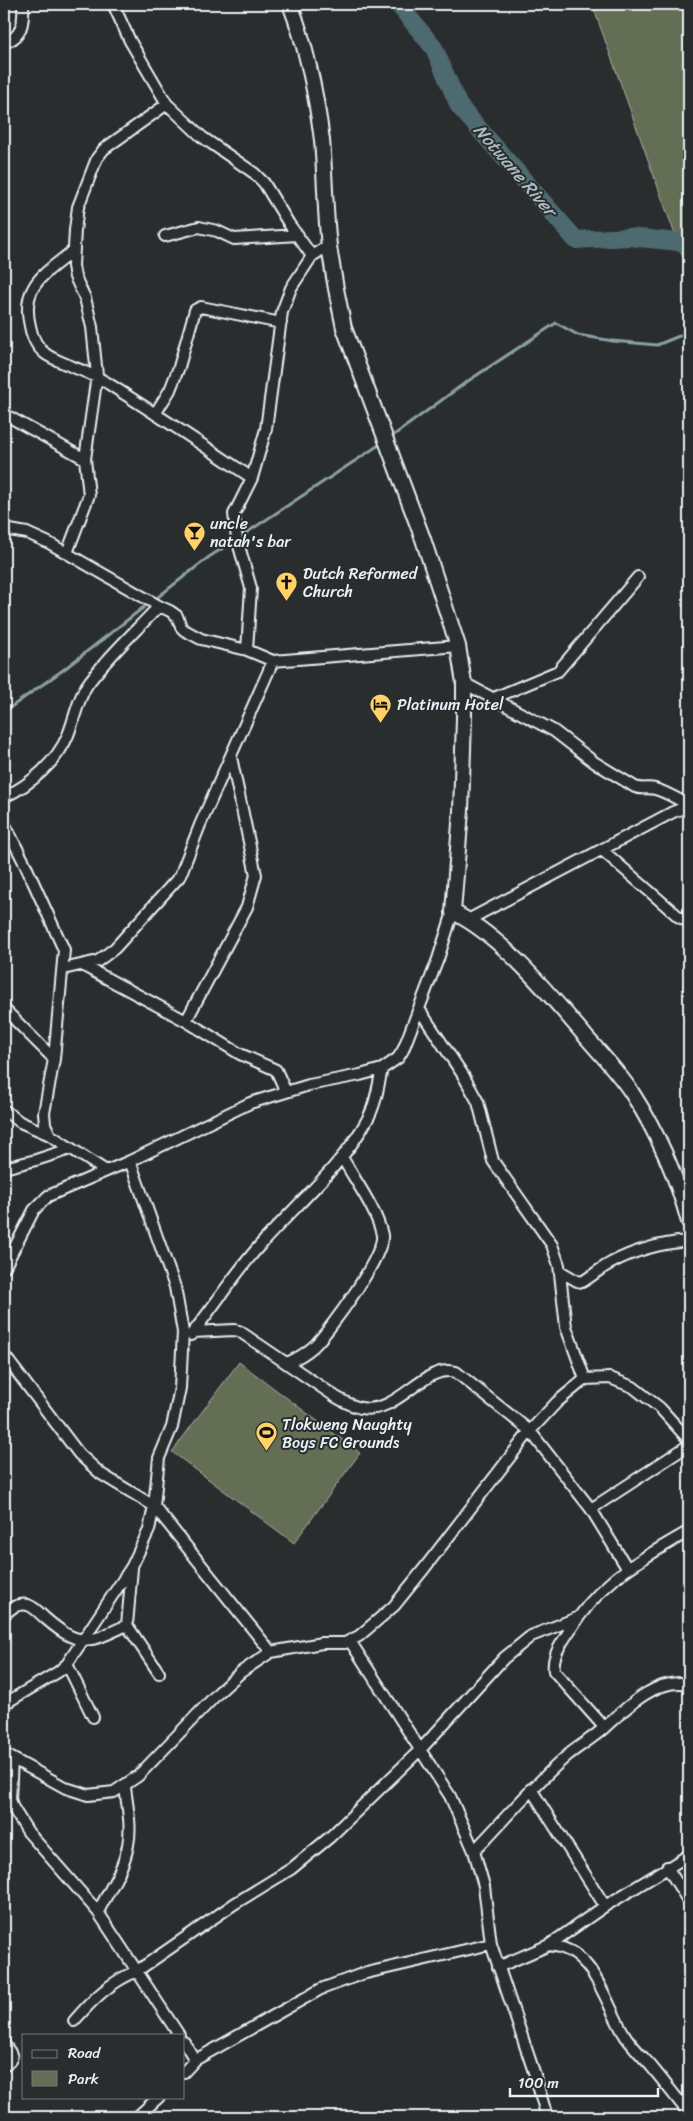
<svg xmlns="http://www.w3.org/2000/svg" width="693" height="2121" font-family="Sriracha,sans-serif">
	<rect width="100%" height="100%" fill="#2a2d2e"/>
	<filter id="ink" filterUnits="userSpaceOnUse"><feTurbulence type="fractalNoise" baseFrequency=".02" numOctaves="2"/><feDisplacementMap in="SourceGraphic" scale="10" xChannelSelector="R" yChannelSelector="G"/><feConvolveMatrix kernelMatrix="1 2 1 2 8 2 1 2 1" color-interpolation-filters="sRGB"/></filter>
	<g filter="url(#ink)">
		<!-- green -->
		<path fill="#636e54" stroke="#a6b0a6" d="M 592,4 L 689,4 L 689,269 L 686,265 Z
			M 239,1362 L 360,1453 L 294,1543 L 172,1452 Z"/>
		<g fill="none" stroke-linecap="round" stroke-linejoin="round">
			<!-- stream -->
			<path stroke="#8ba0a6" stroke-width="3" d="M 394,435 L 465,383 L 556,323 L 578,335 L 613,341 L 657,345 L 689,332
				M 240,537 L 379,445
				M 158,597 L 209,557 L 234,541
				M 4,712 L 63,670 L 144,607"/>
			<!-- river -->
			<path stroke="#4d6a70" stroke-width="18" d="M 398,4 L 434,48 L 459,106 L 576,240 L 629,237 L 689,243"/>
			<defs>
				<path id="street" d="M 113,4 L 130,41 L 167,104 L 202,137 L 254,173 L 264,183 L 289,224 L 312,256
					M 4,42 C 23,39 24,19 23,4
					M 165,236 L 199,227 L 217,231 L 234,239 L 298,235
					M 74,250 C 46,273 20,285 30,326 C 32,337 37,348 47,355 C 67,367 91,371 112,386 C 159,416 206,447 252,478
					M 4,414 L 85,459
					M 155,414 L 170,390 L 179,367 L 195,310 L 201,307 L 281,323
					M 4,529 L 27,533 L 49,543 L 159,606 L 170,611 L 177,616 L 181,627 L 184,630 L 201,639 L 247,650 L 273,661 L 458,646
					M 67,553 L 89,495 L 85,459 L 97,375 L 92,327 L 85,298 L 75,277 L 73,266 L 75,230 L 78,207 L 97,158 L 104,149 L 167,104
					M 247,650 L 251,588 L 237,539 L 234,514 L 252,478 L 266,429 L 282,312 L 291,288 L 312,256 L 329,245
					M 464,683 L 554,731 L 594,762 L 635,787 C 642,790 648,787 655,789 C 667,792 678,800 689,805
					M 494,698 L 558,671 L 638,577
					M 4,797 C 30,785 57,762 68,735 C 75,718 77,701 87,685 C 108,656 135,632 159,606
					M 4,823 L 24,862 L 64,950 L 54,1059 L 44,1113 L 45,1124 L 50,1135 L 106,1171
					M 602,850 L 679,917 L 689,922
					M 468,920 L 673,812 L 689,806
					M 82,965 L 186,1021 L 240,1054 L 276,1070 L 286,1092
					M 63,969 L 98,961 L 115,948 L 180,876 L 200,825 L 273,661
					M 4,1009 L 54,1059
					M 419,1009 L 463,1075 L 478,1102 L 493,1161 L 552,1245 L 559,1265 L 566,1327 L 585,1379
					M 186,1021 L 247,907 L 256,875 L 231,757
					M 4,1110 L 20,1122 L 50,1135
					M 4,1168 L 36,1160 L 70,1149
					M 4,1268 L 34,1210 L 48,1196 L 130,1161 L 250,1103 L 309,1085 L 360,1075 L 382,1069 L 398,1058 L 403,1050 L 438,959 L 453,912
					M 560,1271 L 577,1281 L 582,1282 C 592,1276 601,1268 611,1263 C 635,1250 663,1243 689,1241
					M 193,1332 L 234,1330 L 239,1331 L 336,1397 C 345,1402 352,1406 361,1408 C 399,1415 423,1363 456,1372 L 530,1431 L 591,1509 L 627,1568
					M 191,1335 C 215,1305 235,1273 261,1244 C 295,1206 343,1165 367,1120 C 376,1105 378,1086 382,1069
					M 4,1355 L 79,1454 L 101,1474 L 154,1506 L 271,1652
					M 287,1363 C 296,1359 305,1354 313,1347 C 329,1332 385,1255 382,1235 C 377,1210 354,1179 342,1157
					M 591,1509 L 689,1445
					M 4,1615 C 11,1608 17,1603 28,1605 C 36,1608 40,1614 46,1619 C 80,1648 89,1643 127,1625 L 132,1568
					M 127,1625 L 159,1673
					M 350,1641 L 450,1796 L 474,1851 L 484,1886 L 491,1944 L 535,2075 L 547,2117
					M 67,1664 L 93,1717
					M 4,1704 L 58,1672 L 67,1664 L 132,1566 L 149,1530 L 154,1506 L 159,1458 L 172,1427 L 180,1388 L 183,1332 L 175,1287 L 130,1161
					M 604,1727 L 554,1671 C 552,1657 559,1647 566,1636 C 601,1579 635,1563 689,1531
					M 4,1754 L 66,1788 L 88,1795 L 114,1792 L 138,1776 L 219,1692 L 241,1672 L 271,1652 L 322,1643 L 345,1643 L 359,1636 L 394,1606 L 423,1570 L 530,1431 L 557,1402 L 585,1379 L 610,1378 L 633,1387 L 660,1408 L 689,1440
					M 12,1759 L 10,1799 L 13,1808 L 28,1832 L 98,1912 L 179,2035
					M 531,1789 L 605,1906
					M 474,1851 C 505,1819 534,1784 568,1755 C 579,1746 593,1738 604,1728 C 626,1708 656,1677 689,1684
					M 667,1867 L 689,1902
					M 98,1912 C 109,1890 124,1869 128,1845 C 132,1826 127,1805 125,1787
					M 549,1945 C 596,1949 604,2004 626,2037 C 633,2047 643,2057 651,2066 C 664,2082 677,2098 689,2114
					M 498,1967 L 549,1945 L 605,1906 L 689,1855
					M 74,2021 C 93,1999 110,1982 137,1971 L 234,1904 L 291,1869 L 330,1837 L 421,1749 L 504,1658 L 531,1636 L 577,1618
					M 184,2042 L 195,2060
					M 4,2044 C 11,2054 17,2057 4,2066
					M 184,2072 L 195,2060 L 321,1989 L 362,1974 L 491,1944
					M 137,2117 L 159,2097"/>
				<path id="secondary" d="M 290,4 C 307,47 316,94 322,140 C 325,175 325,211 329,246 C 333,274 338,301 344,328 L 423,539 L 458,646 L 464,683 L 464,719 L 461,811 L 453,912 C 503,937 550,995 586,1037 C 602,1055 619,1073 632,1093 C 657,1132 677,1177 689,1222"/>
			</defs>
			<!-- street casing -->
			<use href="#street" stroke="#e8f1f8" stroke-width="14"/>
			<!-- secondary casing -->
			<use href="#secondary" stroke="#e8f1f8" stroke-width="18"/>
			<!-- street -->
			<use href="#street" stroke="#2a2d2e" stroke-width="10"/>
			<!-- secondary -->
			<use href="#secondary" stroke="#2a2d2e" stroke-width="14"/>
		</g>
	</g>
	<!-- icons -->
	<defs>
		<symbol id="bar-pin" viewBox="-11 -11 22 30"><path d="M0 17L-7.5 6A9.5 9.5 0 1 1 7.5 6Z" fill="#ffd166" stroke="#2a2d2e"/><path d="M-6-5H6L.8 .8V4.5H3.5V6h-7V4.5H-.8V.8Z" fill="#111"/></symbol>
		<symbol id="church-pin" viewBox="-11 -11 22 30"><path d="M0 17L-7.5 6A9.5 9.5 0 1 1 7.5 6Z" fill="#ffd166" stroke="#2a2d2e"/><path d="M-1.2-6h2.4v3.5h3.3v2.4h-3.3V6h-2.4V-.1h-3.3v-2.4h3.3Z" fill="#111"/></symbol>
		<symbol id="hotel-pin" viewBox="-11 -11 22 30"><path d="M0 17L-7.5 6A9.5 9.5 0 1 1 7.5 6Z" fill="#ffd166" stroke="#2a2d2e"/><path d="M-6-4.5h1.5V1H6V5H4.5V3h-9V5H-6ZM-4 0a1.8 1.8 0 1 1 3.6 0ZM.5 0V-2.5h3Q6-2.5 6 0Z" fill="#111"/></symbol>
		<symbol id="stadium-pin" viewBox="-11 -11 22 30"><path d="M0 17L-7.5 6A9.5 9.5 0 1 1 7.5 6Z" fill="#ffd166" stroke="#2a2d2e"/><path d="M0-5a6.5 5 0 1 0 0 10a6.5 5 0 1 0 0-10ZM-3.5-1.8h7v3.6h-7Z" fill="#111"/></symbol>
	</defs>
	<g fill-rule="evenodd">
		<use href="#bar-pin" x="182" y="520" width="25" height="34"/>
		<use href="#church-pin" x="274" y="570" width="25" height="34"/>
		<use href="#hotel-pin" x="368" y="692" width="25" height="34"/>
		<use href="#stadium-pin" x="254" y="1420" width="25" height="34"/>
	</g>
	<g text-anchor="middle" dominant-baseline="central" stroke-width="4" stroke-linejoin="round" paint-order="stroke">
		<!-- poi labels -->
		<g font-size="16" fill="#e8f1f8" stroke="#2a2d2e" text-anchor="start">
			<text x="210" y="523">uncle<tspan x="210" dy="18">natah's bar</tspan></text>
			<text x="303" y="573">Dutch Reformed<tspan x="303" dy="18">Church</tspan></text>
			<text x="397" y="704">Platinum Hotel</text>
			<text x="282" y="1424">Tlokweng Naughty<tspan x="282" dy="18">Boys FC Grounds</tspan></text>
		</g>
		<!-- water labels -->
		<g font-size="18" font-style="italic" fill="#aabbc2" stroke="#2a2d2e">
			<text transform="translate(515 170) rotate(49)">Notwane River</text>
		</g>
	</g>
	<!-- margin -->
	<rect width="693" height="2121" fill="none" stroke="#2a2d2e" stroke-width="20"/>
	<rect x="10" y="10" width="673" height="2101" fill="none" stroke="#e8f1f8" stroke-width="2" filter="url(#ink)"/>
	<!-- legend -->
	<rect x="22" y="2034" width="162" height="65" fill="#2a2d2e" stroke="#767b7f"/>
	<rect x="32" y="2050" width="25" height="8" fill="#2a2d2e" stroke="#767b7f"/>
	<text x="68" y="2058" font-size="15" fill="#e8f1f8">Road</text>
	<rect x="32" y="2071" width="25" height="15" fill="#636e54" stroke="#767b7f"/>
	<text x="68" y="2084" font-size="15" fill="#e8f1f8">Park</text>
	<!-- scale -->
	<path d="M510 2088v8h148v-8" fill="none" stroke="#e8f1f8" stroke-width="2.5"/>
	<text x="518" y="2088" font-size="15" fill="#e8f1f8" stroke="#2a2d2e" stroke-width="4" paint-order="stroke">100 m</text>
</svg>
